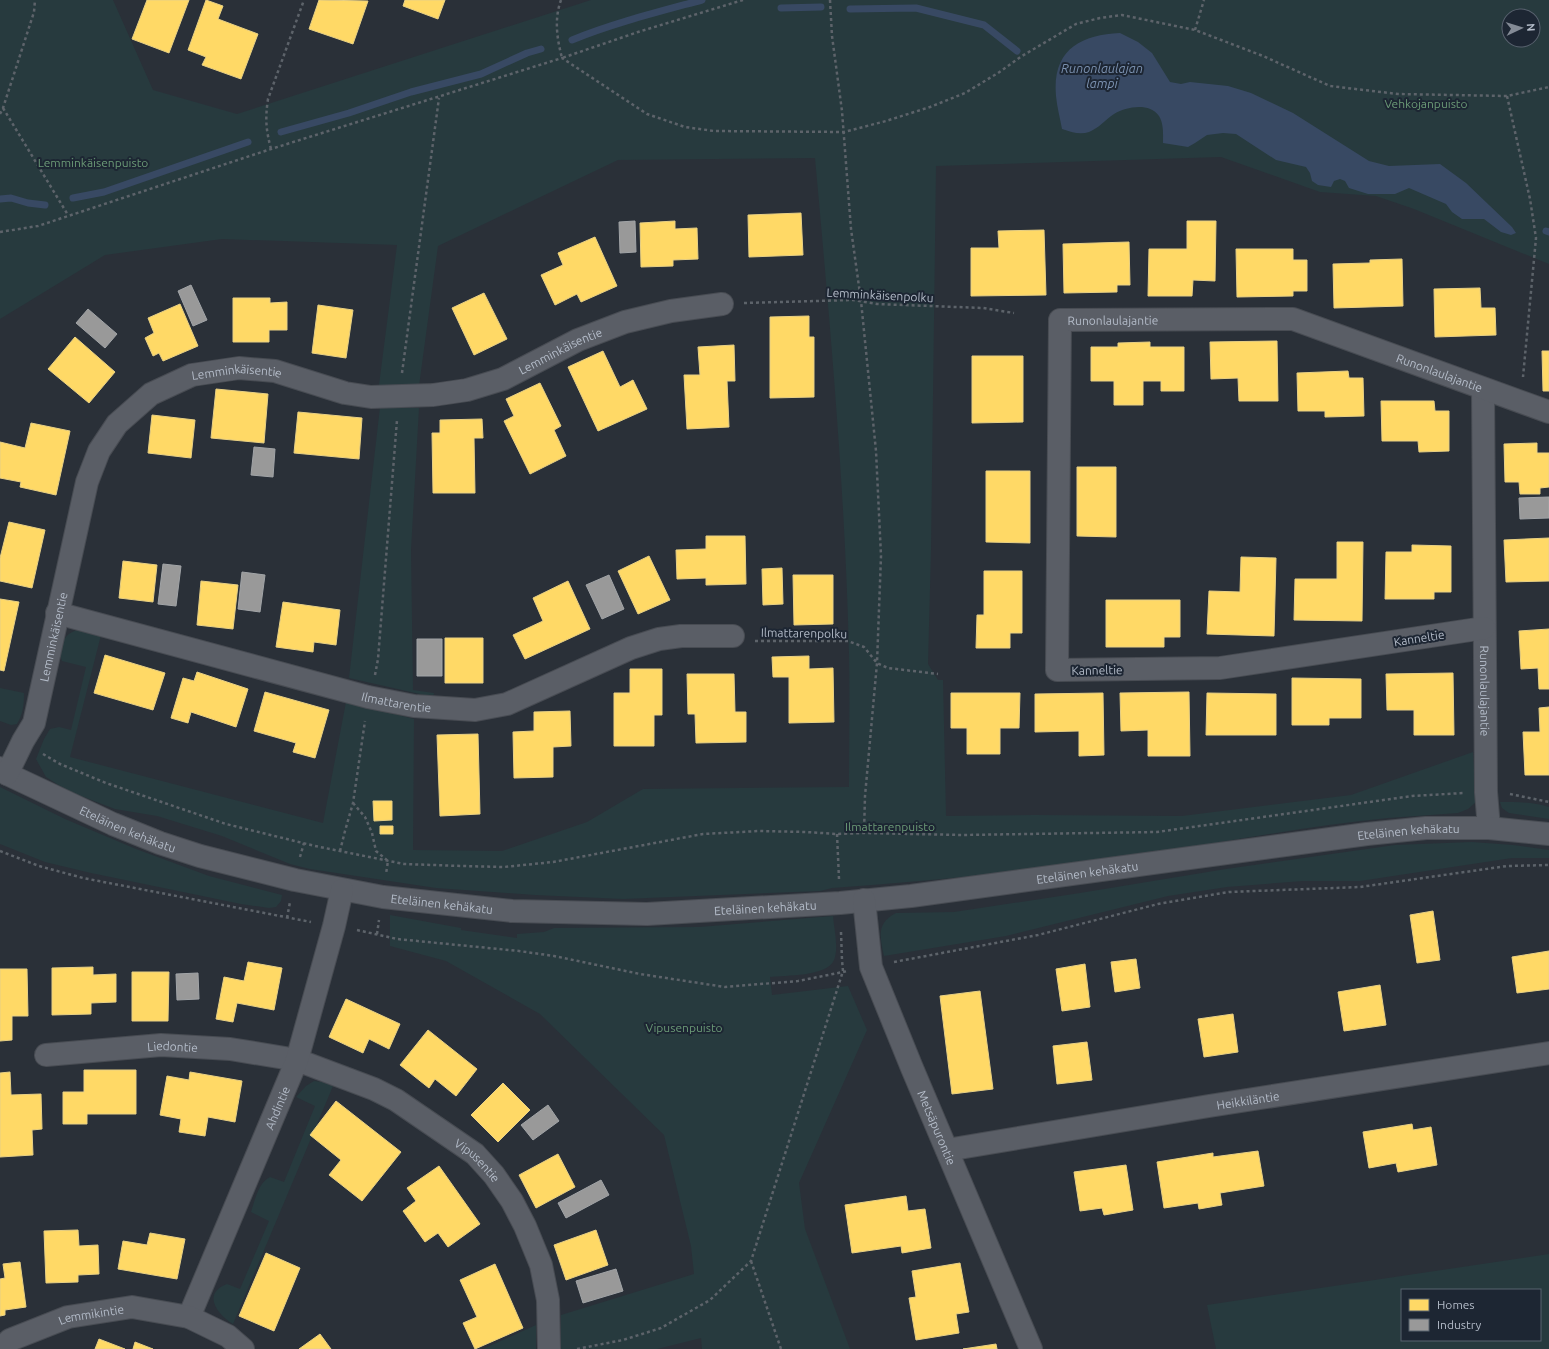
<svg xmlns="http://www.w3.org/2000/svg" width="1549" height="1349" font-family="Ubuntu,sans-serif">
	<rect width="100%" height="100%" fill="#2a3038"/>
	<!-- green -->
	<path fill="#273a3e" fill-rule="evenodd" d="M 0,0 L 113,0 L 153,90 L 237,114 L 591,0 L 1549,0 L 1549,264 L 1414,209 L 1376,196 L 1320,192 L 1221,157 L 936,166 L 931,550 L 928,664 L 938,680 L 943,680 L 946,816 L 1034,815 L 1182,816 L 1351,795 L 1473,752 L 1476,802 L 1468,809 L 1458,813 C 1435,815 1411,816 1388,818 C 1306,826 1225,842 1144,855 C 1041,871 936,880 832,888 L 820,891 L 623,899 L 535,895 L 436,888 L 310,869 L 290,864 L 222,836 L 157,816 L 115,809 L 68,791 L 46,777 L 36,759 L 44,739 L 50,729 L 59,727 L 71,730 L 86,667 L 62,661 C 56,647 66,629 82,630 C 89,631 95,633 101,635 L 70,757 L 323,823 L 346,702 L 414,719 L 413,850 L 502,851 L 587,822 L 643,789 L 849,787 C 849,743 850,699 849,654 C 845,488 830,323 815,158 L 618,160 L 438,246 L 419,386 L 379,385 L 397,245 L 222,239 L 105,255 L 0,319 ZM 1509,16 L 1533,16 L 1533,40 L 1509,40 Z
		M 380,407 L 419,408 L 411,550 L 413,690 L 434,693 L 433,697 L 349,678 Z
		M 0,688 L 24,693 C 24,705 23,714 17,724 L 11,725 L 0,721 Z
		M 0,787 L 65,819 L 136,849 L 209,876 L 282,895 L 281,901 L 276,907 L 269,908 L 241,904 L 91,873 L 45,862 L 0,844 Z
		M 1500,802 C 1516,802 1533,802 1549,807 L 1549,819 L 1509,813 L 1502,808 Z
		M 1472,842 L 1513,845 L 1549,850 L 1549,858 L 1512,858 L 1360,881 L 1303,881 L 1227,887 L 1168,896 L 1006,936 L 884,956 C 880,937 876,923 896,913 L 954,912 L 1080,893 L 1226,869 L 1395,845 Z
		M 390,915 L 461,928 L 461,930 L 517,938 L 517,934 L 544,932 L 554,928 L 699,927 L 833,916 C 834,930 839,947 834,960 C 827,977 785,975 770,977 L 772,995 L 848,986 L 867,1030 L 799,1183 L 805,1229 L 850,1349 L 702,1349 L 701,1338 L 657,1349 L 561,1349 L 561,1315 L 694,1274 L 691,1246 L 664,1135 L 540,1014 L 446,961 L 390,946 Z
		M 314,1081 L 322,1082 L 333,1086 L 233,1324 C 218,1315 201,1294 227,1284 L 240,1289 L 269,1221 L 251,1212 C 255,1200 258,1183 270,1177 L 284,1182 L 315,1106 L 296,1097 L 306,1086 Z
		M 1549,1254 L 1549,1349 L 1216,1349 L 1207,1305 ZM 1402,1290 L 1540,1290 L 1540,1340 L 1402,1340 Z
		M 536,1325 L 536,1349 L 483,1349 Z"/>
	<!-- water -->
	<path fill="#384963" d="M 1120,33 L 1138,42 L 1152,53 L 1170,82 L 1181,84 L 1190,82 L 1228,86 L 1251,93 L 1293,113 L 1369,161 L 1389,166 L 1440,164 L 1466,183 L 1512,227 L 1516,233 L 1511,235 L 1501,232 L 1484,219 L 1462,219 L 1452,212 L 1446,204 L 1409,188 L 1395,194 L 1368,194 L 1349,188 L 1345,181 L 1340,179 L 1334,181 L 1331,187 L 1318,185 L 1312,181 L 1310,173 L 1306,167 L 1276,160 L 1236,134 L 1223,133 L 1207,135 L 1195,143 L 1188,147 L 1163,143 C 1163,135 1164,124 1159,116 C 1149,102 1126,107 1114,114 C 1105,120 1099,128 1089,132 C 1080,135 1071,132 1062,129 C 1060,118 1057,107 1056,96 C 1052,50 1080,35 1120,33 Z"/>
	<!-- homes -->
	<path fill="#ffd966" stroke="#e8d084" d="M 147,0 L 189,0 L 169,53 L 132,39 Z
		M 206,0 L 223,6 L 218,19 L 258,34 L 241,79 L 202,65 L 206,57 L 188,50 Z
		M 319,0 L 368,1 L 353,44 L 309,29 Z
		M 405,0 L 445,0 L 438,19 L 403,6 Z
		M 801,213 L 803,255 L 749,257 L 748,215 Z
		M 675,221 L 675,229 L 697,228 L 698,259 L 673,260 L 673,266 L 641,267 L 640,223 Z
		M 1187,221 L 1216,221 L 1215,281 L 1193,280 L 1192,296 L 1148,296 L 1149,249 L 1187,249 Z
		M 1044,230 L 1046,295 L 971,296 L 971,248 L 999,248 L 998,231 Z
		M 595,237 L 617,286 L 581,302 L 577,294 L 555,305 L 541,275 L 563,265 L 558,253 Z
		M 1129,242 L 1130,285 L 1117,285 L 1117,292 L 1064,293 L 1063,244 Z
		M 1236,249 L 1293,249 L 1293,260 L 1307,260 L 1307,291 L 1293,291 L 1293,296 L 1237,297 Z
		M 1402,259 L 1403,306 L 1334,308 L 1333,264 L 1370,263 L 1370,260 Z
		M 1480,288 L 1481,308 L 1495,308 L 1496,335 L 1435,337 L 1434,289 Z
		M 484,293 L 507,339 L 474,355 L 452,308 Z
		M 233,298 L 270,298 L 270,303 L 287,302 L 287,330 L 269,330 L 269,342 L 233,342 Z
		M 180,304 L 198,346 L 163,361 L 159,353 L 153,356 L 145,338 L 154,333 L 148,318 Z
		M 318,305 L 353,310 L 346,358 L 312,353 Z
		M 809,316 L 809,337 L 814,337 L 814,397 L 770,398 L 770,317 Z
		M 75,337 L 115,372 L 89,403 L 48,369 Z
		M 1277,341 L 1278,401 L 1239,401 L 1238,378 L 1211,379 L 1210,342 Z
		M 1150,342 L 1150,347 L 1184,347 L 1184,391 L 1161,391 L 1161,381 L 1143,381 L 1143,405 L 1114,405 L 1114,381 L 1091,381 L 1091,347 L 1118,347 L 1118,343 Z
		M 734,345 L 735,381 L 727,381 L 729,427 L 687,429 L 684,375 L 700,375 L 698,347 Z
		M 603,351 L 620,387 L 633,380 L 647,409 L 598,431 L 568,367 Z
		M 1542,351 L 1549,351 L 1549,391 L 1543,391 Z
		M 972,356 L 1023,356 L 1023,422 L 972,423 Z
		M 1348,371 L 1349,378 L 1363,378 L 1364,416 L 1325,417 L 1325,411 L 1298,411 L 1297,373 Z
		M 540,383 L 561,426 L 554,430 L 566,456 L 530,474 L 504,421 L 514,416 L 506,399 Z
		M 216,389 L 268,394 L 264,443 L 211,438 Z
		M 1381,401 L 1434,401 L 1435,411 L 1449,411 L 1449,451 L 1419,452 L 1418,441 L 1382,441 Z
		M 298,412 L 362,418 L 359,459 L 294,453 Z
		M 152,415 L 195,420 L 191,458 L 148,453 Z
		M 482,419 L 483,438 L 474,438 L 475,493 L 433,493 L 432,433 L 440,433 L 440,420 Z
		M 31,423 L 70,431 L 56,495 L 20,487 L 21,482 L 0,478 L 0,442 L 25,448 Z
		M 1537,443 L 1537,453 L 1549,453 L 1549,487 L 1540,488 L 1540,494 L 1520,494 L 1519,482 L 1505,482 L 1504,444 Z
		M 1077,467 L 1116,467 L 1116,537 L 1077,536 Z
		M 986,471 L 1030,471 L 1030,543 L 986,542 Z
		M 9,522 L 45,530 L 32,588 L 0,581 L 0,558 Z
		M 706,536 L 745,536 L 746,584 L 706,585 L 706,578 L 677,579 L 676,550 L 706,549 Z
		M 1549,538 L 1549,581 L 1506,582 L 1504,540 Z
		M 1337,542 L 1363,542 L 1362,621 L 1294,620 L 1295,579 L 1337,579 Z
		M 1412,545 L 1451,546 L 1451,592 L 1434,592 L 1434,599 L 1385,599 L 1386,552 L 1412,552 Z
		M 649,556 L 670,600 L 638,614 L 618,571 Z
		M 1241,557 L 1276,558 L 1274,636 L 1207,634 L 1209,591 L 1240,592 Z
		M 123,561 L 157,565 L 153,602 L 119,598 Z
		M 782,568 L 783,604 L 763,605 L 762,569 Z
		M 984,571 L 1022,571 L 1022,633 L 1010,633 L 1010,648 L 976,648 L 977,615 L 984,615 Z
		M 793,575 L 833,575 L 833,624 L 794,625 Z
		M 201,581 L 238,585 L 233,629 L 197,625 Z
		M 568,581 L 590,629 L 525,659 L 513,635 L 543,621 L 533,598 Z
		M 0,599 L 19,602 L 4,671 L 0,670 Z
		M 1106,600 L 1180,600 L 1180,637 L 1164,637 L 1164,647 L 1106,647 Z
		M 283,602 L 340,610 L 336,645 L 314,642 L 313,652 L 276,647 Z
		M 1549,629 L 1549,689 L 1539,689 L 1538,668 L 1521,669 L 1519,631 Z
		M 445,638 L 483,638 L 483,683 L 445,683 Z
		M 105,655 L 165,673 L 153,710 L 94,693 Z
		M 809,656 L 809,669 L 833,668 L 834,722 L 789,723 L 789,677 L 773,677 L 772,657 Z
		M 630,669 L 662,669 L 662,715 L 654,715 L 654,746 L 614,746 L 614,693 L 630,693 Z
		M 197,672 L 248,689 L 236,727 L 191,712 L 188,723 L 171,718 L 183,678 L 194,681 Z
		M 1453,673 L 1454,735 L 1414,735 L 1414,710 L 1387,710 L 1386,674 Z
		M 687,674 L 734,674 L 735,712 L 746,712 L 746,742 L 696,743 L 695,714 L 688,714 Z
		M 1292,678 L 1361,679 L 1361,718 L 1329,718 L 1329,725 L 1292,725 Z
		M 265,692 L 329,710 L 315,758 L 293,752 L 296,743 L 254,731 Z
		M 1189,692 L 1190,756 L 1148,756 L 1148,730 L 1121,731 L 1120,693 Z
		M 951,693 L 1020,693 L 1019,728 L 1000,728 L 1000,754 L 967,754 L 967,728 L 951,728 Z
		M 1103,693 L 1104,755 L 1079,756 L 1079,731 L 1035,732 L 1035,694 Z
		M 1207,693 L 1276,694 L 1276,735 L 1206,735 Z
		M 1549,707 L 1549,775 L 1525,775 L 1523,732 L 1540,732 L 1539,708 Z
		M 570,711 L 571,746 L 553,747 L 553,777 L 514,778 L 513,732 L 534,731 L 534,712 Z
		M 478,734 L 480,814 L 440,816 L 437,735 Z
		M 373,801 L 392,801 L 392,820 L 374,821 Z
		M 380,826 L 393,826 L 393,834 L 380,834 Z
		M 1433,911 L 1440,960 L 1417,963 L 1410,915 Z
		M 1549,951 L 1549,989 L 1517,993 L 1512,957 Z
		M 1136,959 L 1140,988 L 1115,992 L 1111,962 Z
		M 248,962 L 282,968 L 274,1010 L 237,1003 L 233,1022 L 216,1019 L 224,977 L 244,981 Z
		M 1085,964 L 1090,1007 L 1062,1011 L 1056,969 Z
		M 93,967 L 93,975 L 116,974 L 116,1002 L 91,1003 L 91,1014 L 52,1015 L 52,968 Z
		M 0,969 L 27,969 L 28,1016 L 12,1016 L 12,1040 L 0,1041 Z
		M 132,972 L 169,972 L 168,1021 L 132,1021 Z
		M 1380,985 L 1386,1025 L 1344,1031 L 1338,992 Z
		M 980,991 L 993,1089 L 952,1094 L 940,996 Z
		M 346,999 L 400,1024 L 389,1049 L 369,1039 L 363,1053 L 329,1037 Z
		M 1233,1014 L 1238,1052 L 1204,1057 L 1198,1019 Z
		M 428,1030 L 477,1069 L 456,1096 L 435,1079 L 429,1088 L 400,1065 Z
		M 1087,1042 L 1092,1080 L 1057,1084 L 1053,1046 Z
		M 84,1070 L 136,1070 L 136,1114 L 87,1114 L 87,1124 L 63,1124 L 63,1092 L 84,1092 Z
		M 10,1072 L 11,1095 L 41,1094 L 42,1129 L 32,1130 L 33,1155 L 0,1157 L 0,1073 Z
		M 190,1072 L 242,1081 L 235,1122 L 208,1117 L 205,1136 L 179,1132 L 181,1119 L 160,1115 L 167,1076 L 189,1080 Z
		M 503,1083 L 530,1110 L 498,1142 L 471,1115 Z
		M 336,1101 L 401,1152 L 362,1201 L 329,1175 L 341,1160 L 310,1135 Z
		M 1412,1124 L 1413,1130 L 1431,1127 L 1437,1165 L 1398,1172 L 1396,1163 L 1369,1168 L 1363,1132 Z
		M 1258,1151 L 1264,1186 L 1220,1193 L 1222,1205 L 1199,1209 L 1198,1203 L 1164,1208 L 1157,1162 L 1213,1153 L 1213,1157 Z
		M 558,1154 L 575,1187 L 536,1208 L 519,1175 Z
		M 1126,1165 L 1133,1210 L 1104,1215 L 1102,1208 L 1080,1211 L 1074,1172 Z
		M 439,1166 L 480,1224 L 448,1247 L 438,1233 L 425,1242 L 403,1211 L 416,1201 L 407,1188 Z
		M 906,1196 L 908,1211 L 925,1209 L 931,1248 L 902,1253 L 901,1246 L 852,1253 L 845,1205 Z
		M 78,1230 L 79,1246 L 98,1245 L 99,1274 L 78,1275 L 78,1282 L 46,1283 L 44,1231 Z
		M 596,1230 L 608,1265 L 566,1280 L 554,1245 Z
		M 150,1233 L 185,1239 L 177,1279 L 118,1269 L 123,1241 L 147,1245 Z
		M 266,1253 L 300,1268 L 274,1331 L 239,1316 Z
		M 20,1262 L 26,1307 L 5,1310 L 5,1315 L 0,1316 L 0,1279 L 5,1278 L 3,1264 Z
		M 960,1263 L 969,1312 L 956,1314 L 959,1333 L 916,1340 L 909,1298 L 916,1297 L 912,1271 Z
		M 495,1264 L 523,1328 L 475,1349 L 463,1323 L 477,1317 L 460,1280 Z
		M 320,1334 L 331,1349 L 299,1349 Z
		M 99,1339 L 125,1349 L 95,1349 Z
		M 135,1342 L 153,1349 L 133,1349 Z
		M 996,1344 L 997,1349 L 963,1349 Z"/>
	<!-- industry -->
	<path fill="#999" stroke="#a1a4a7" d="M 635,221 L 636,252 L 620,253 L 619,222 Z
		M 191,285 L 207,320 L 193,326 L 178,291 Z
		M 88,309 L 117,334 L 105,348 L 76,323 Z
		M 254,447 L 275,449 L 273,477 L 251,475 Z
		M 1549,497 L 1549,518 L 1520,519 L 1519,498 Z
		M 163,564 L 181,566 L 176,606 L 158,604 Z
		M 242,572 L 265,575 L 260,612 L 238,609 Z
		M 609,575 L 624,609 L 602,619 L 586,585 Z
		M 417,639 L 442,639 L 442,676 L 417,676 Z
		M 198,973 L 199,999 L 177,1000 L 176,974 Z
		M 548,1105 L 559,1121 L 533,1140 L 521,1125 Z
		M 601,1180 L 609,1195 L 566,1218 L 558,1203 Z
		M 616,1269 L 623,1291 L 583,1303 L 576,1281 Z"/>
	<g fill="none" stroke-linecap="round" stroke-linejoin="round">
		<!-- stream -->
		<path stroke="#384963" stroke-width="7" d="M 781,8 L 821,7
			M 850,9 L 916,8 L 984,25 L 1017,51
			M 572,40 C 614,23 658,12 702,0
			M 281,132 L 349,113 L 411,92 L 481,74 L 527,53 L 541,49
			M 73,198 L 104,192 L 248,142
			M 0,199 L 11,198 L 28,203 L 45,205
			M 1546,231 L 1549,232"/>
		<defs>
			<g id="minor">
				<path id="s1" d="M 1483,389 L 1486,792 L 1489,828"/>
				<path id="s2" d="M 57,613 L 368,697 L 414,706 L 475,710 L 507,704 L 631,648 L 659,639 L 681,636 L 733,636"/>
				<path id="s3" d="M 1484,628 L 1220,668 L 1057,670 L 1060,320 L 1293,319 L 1549,412"/>
				<path id="s4" d="M 0,768 L 7,774 L 113,824 L 160,843 L 200,856 L 295,880 L 383,897 L 512,911 L 647,914 L 840,903 L 911,896 L 1367,834 L 1426,828 L 1489,828 L 1549,834"/>
				<path id="s5" d="M 7,774 L 23,741 L 34,723 L 87,482 L 99,451 L 117,424 L 151,394 L 192,375 L 239,368 L 275,371 L 345,393 L 371,397 L 433,395 L 467,390 L 503,379 L 578,340 L 625,322 L 671,311 L 722,304"/>
				<path id="s6" d="M 864,900 L 871,967 L 912,1068 L 1031,1349"/>
				<path id="s7" d="M 46,1055 L 161,1045 L 230,1049 L 297,1060 L 374,1089 L 396,1100 L 475,1154 L 494,1175 L 512,1201 L 525,1226 L 541,1265 L 548,1300 L 549,1349"/>
				<path id="s8" d="M 947,1150 L 1209,1106 L 1549,1053"/>
				<path id="s9" d="M 189,1317 L 297,1060 L 334,926 L 342,890"/>
				<path id="s10" d="M 0,1349 L 10,1340 L 68,1317 L 132,1307 L 189,1317 L 228,1336 L 243,1349"/>
			</g>
		</defs>
		<!-- minor casing -->
		<use href="#minor" stroke="#484c53" stroke-width="24"/>
		<!-- path -->
		<path stroke="#5d636a" stroke-width="2.5" stroke-dasharray="3 3" stroke-linecap="butt" d="M 561,0 C 554,19 557,39 562,58 L 638,32 L 743,0
			M 830,0 L 832,36 L 842,111 L 851,229 L 861,301 L 876,451 L 881,556 L 877,663 L 865,796 L 864,833
			M 1195,30 L 1204,0
			M 1507,96 L 1530,199 L 1536,238 L 1523,377
			M 3,108 L 68,215
			M 0,114 L 3,108 L 34,12 L 35,0
			M 271,149 C 266,130 265,119 268,99 L 304,0
			M 0,232 L 38,226 L 271,149 L 562,58 L 647,114 L 685,127 L 714,131 L 844,132 L 886,121 L 930,107 L 965,93 L 998,73 L 1022,56 L 1076,24 L 1100,18 L 1122,15 L 1195,30 L 1263,56 L 1330,86 L 1398,94 L 1507,96 L 1549,87
			M 744,303 L 853,300 L 877,304 L 983,308 L 1014,313
			M 402,373 L 439,98
			M 755,641 L 848,641 L 864,647 L 877,663 L 888,668 L 938,674
			M 375,675 L 378,659 L 397,420
			M 43,754 L 60,764 L 106,783 L 226,824 L 315,846 L 404,864 L 462,866 L 504,867 L 553,862 L 703,834 L 759,831 L 806,832 L 837,834 L 864,833 L 962,835 L 1157,832 L 1412,796 L 1464,793
			M 1510,794 L 1549,802
			M 353,803 L 365,817 L 372,833 L 376,851 L 388,861 L 386,874
			M 837,834 L 839,879
			M 0,851 L 39,866 L 83,878 L 311,922
			M 340,851 L 345,831 L 353,803 L 365,721
			M 300,857 L 304,843
			M 287,918 L 290,902
			M 357,930 L 397,939 L 519,951 L 554,956 L 640,974 L 725,987 L 798,981 L 848,971
			M 377,934 L 379,920
			M 894,962 L 1038,935 L 1158,904 L 1229,892 L 1360,887 L 1507,866 L 1549,865
			M 751,1261 L 781,1349
			M 577,1349 L 623,1340 L 661,1328 L 710,1300 L 751,1261 L 843,971 L 842,960 L 841,932"/>
		<!-- minor -->
		<use href="#minor" stroke="#5a5e66" stroke-width="22"/>
	</g>
	<g text-anchor="middle" dominant-baseline="central" stroke-width="4" stroke-linejoin="round" paint-order="stroke">
		<!-- park labels -->
		<g font-size="12" fill="#6b9a76" stroke="#1d2633">
			<text x="1426" y="103">Vehkojanpuisto</text>
			<text x="93" y="162">Lemminkäisenpuisto</text>
			<text x="890" y="826">Ilmattarenpuisto</text>
			<text x="684" y="1027">Vipusenpuisto</text>
		</g>
		<!-- street labels -->
		<g font-size="12" fill="#b4bcc9" stroke="#1d2633">
			<text transform="translate(880 295) rotate(3)">Lemminkäisenpolku</text>
			<text stroke="none"><textPath href="#s3" startOffset="833">Runonlaulajantie</textPath></text>
			<text stroke="none"><textPath href="#s5" startOffset="842">Lemminkäisentie</textPath></text>
			<text stroke="none"><textPath href="#s3" startOffset="1169">Runonlaulajantie</textPath></text>
			<text stroke="none"><textPath href="#s5" startOffset="506">Lemminkäisentie</textPath></text>
			<text transform="translate(804 633) rotate(1)">Ilmattarenpolku</text>
			<text stroke="none"><textPath href="#s5" startOffset="146">Lemminkäisentie</textPath></text>
			<text transform="translate(1419 638) rotate(-9)">Kanneltie</text>
			<text transform="translate(1097 670) rotate(-1)">Kanneltie</text>
			<text stroke="none"><textPath href="#s1" startOffset="302">Runonlaulajantie</textPath></text>
			<text stroke="none"><textPath href="#s2" startOffset="351">Ilmattarentie</textPath></text>
			<text stroke="none"><textPath href="#s4" startOffset="142">Eteläinen kehäkatu</textPath></text>
			<text stroke="none"><textPath href="#s4" startOffset="1438">Eteläinen kehäkatu</textPath></text>
			<text stroke="none"><textPath href="#s4" startOffset="1114">Eteläinen kehäkatu</textPath></text>
			<text stroke="none"><textPath href="#s4" startOffset="466">Eteläinen kehäkatu</textPath></text>
			<text stroke="none"><textPath href="#s4" startOffset="790">Eteläinen kehäkatu</textPath></text>
			<text stroke="none"><textPath href="#s7" startOffset="127">Liedontie</textPath></text>
			<text stroke="none"><textPath href="#s8" startOffset="305">Heikkiläntie</textPath></text>
			<text stroke="none"><textPath href="#s9" startOffset="227">Ahdintie</textPath></text>
			<text stroke="none"><textPath href="#s6" startOffset="241">Metsäpurontie</textPath></text>
			<text stroke="none"><textPath href="#s7" startOffset="461">Vipusentie</textPath></text>
			<text stroke="none"><textPath href="#s10" startOffset="99">Lemmikintie</textPath></text>
		</g>
		<!-- water labels -->
		<g font-size="13" font-style="italic" fill="#7c92b1" stroke="#1d2633">
			<text x="1102" y="68">Runonlaulajan<tspan x="1102" dy="15">lampi</tspan></text>
		</g>
	</g>
	<!-- legend -->
	<rect x="1401" y="1289" width="140" height="52" fill="#1d2633" stroke="#59626f"/>
	<rect x="1409" y="1299" width="20" height="12" fill="#ffd966" stroke="#59626f"/>
	<text x="1437" y="1309" font-size="12" fill="#b4bcc9">Homes</text>
	<rect x="1409" y="1319" width="20" height="12" fill="#999999" stroke="#59626f"/>
	<text x="1437" y="1329" font-size="12" fill="#b4bcc9">Industry</text>
	<!-- north arrow -->
	<g transform="translate(1521 28) rotate(86)"><circle r="19" fill="#1d2633" stroke="#59626f"/>
	<path d="M0-3L7 15L0 10L-7 15Z" fill="#848b96"/>
	<text y="-6" font-size="11" font-weight="bold" text-anchor="middle" fill="#b4bcc9">N</text>
	</g>
</svg>
